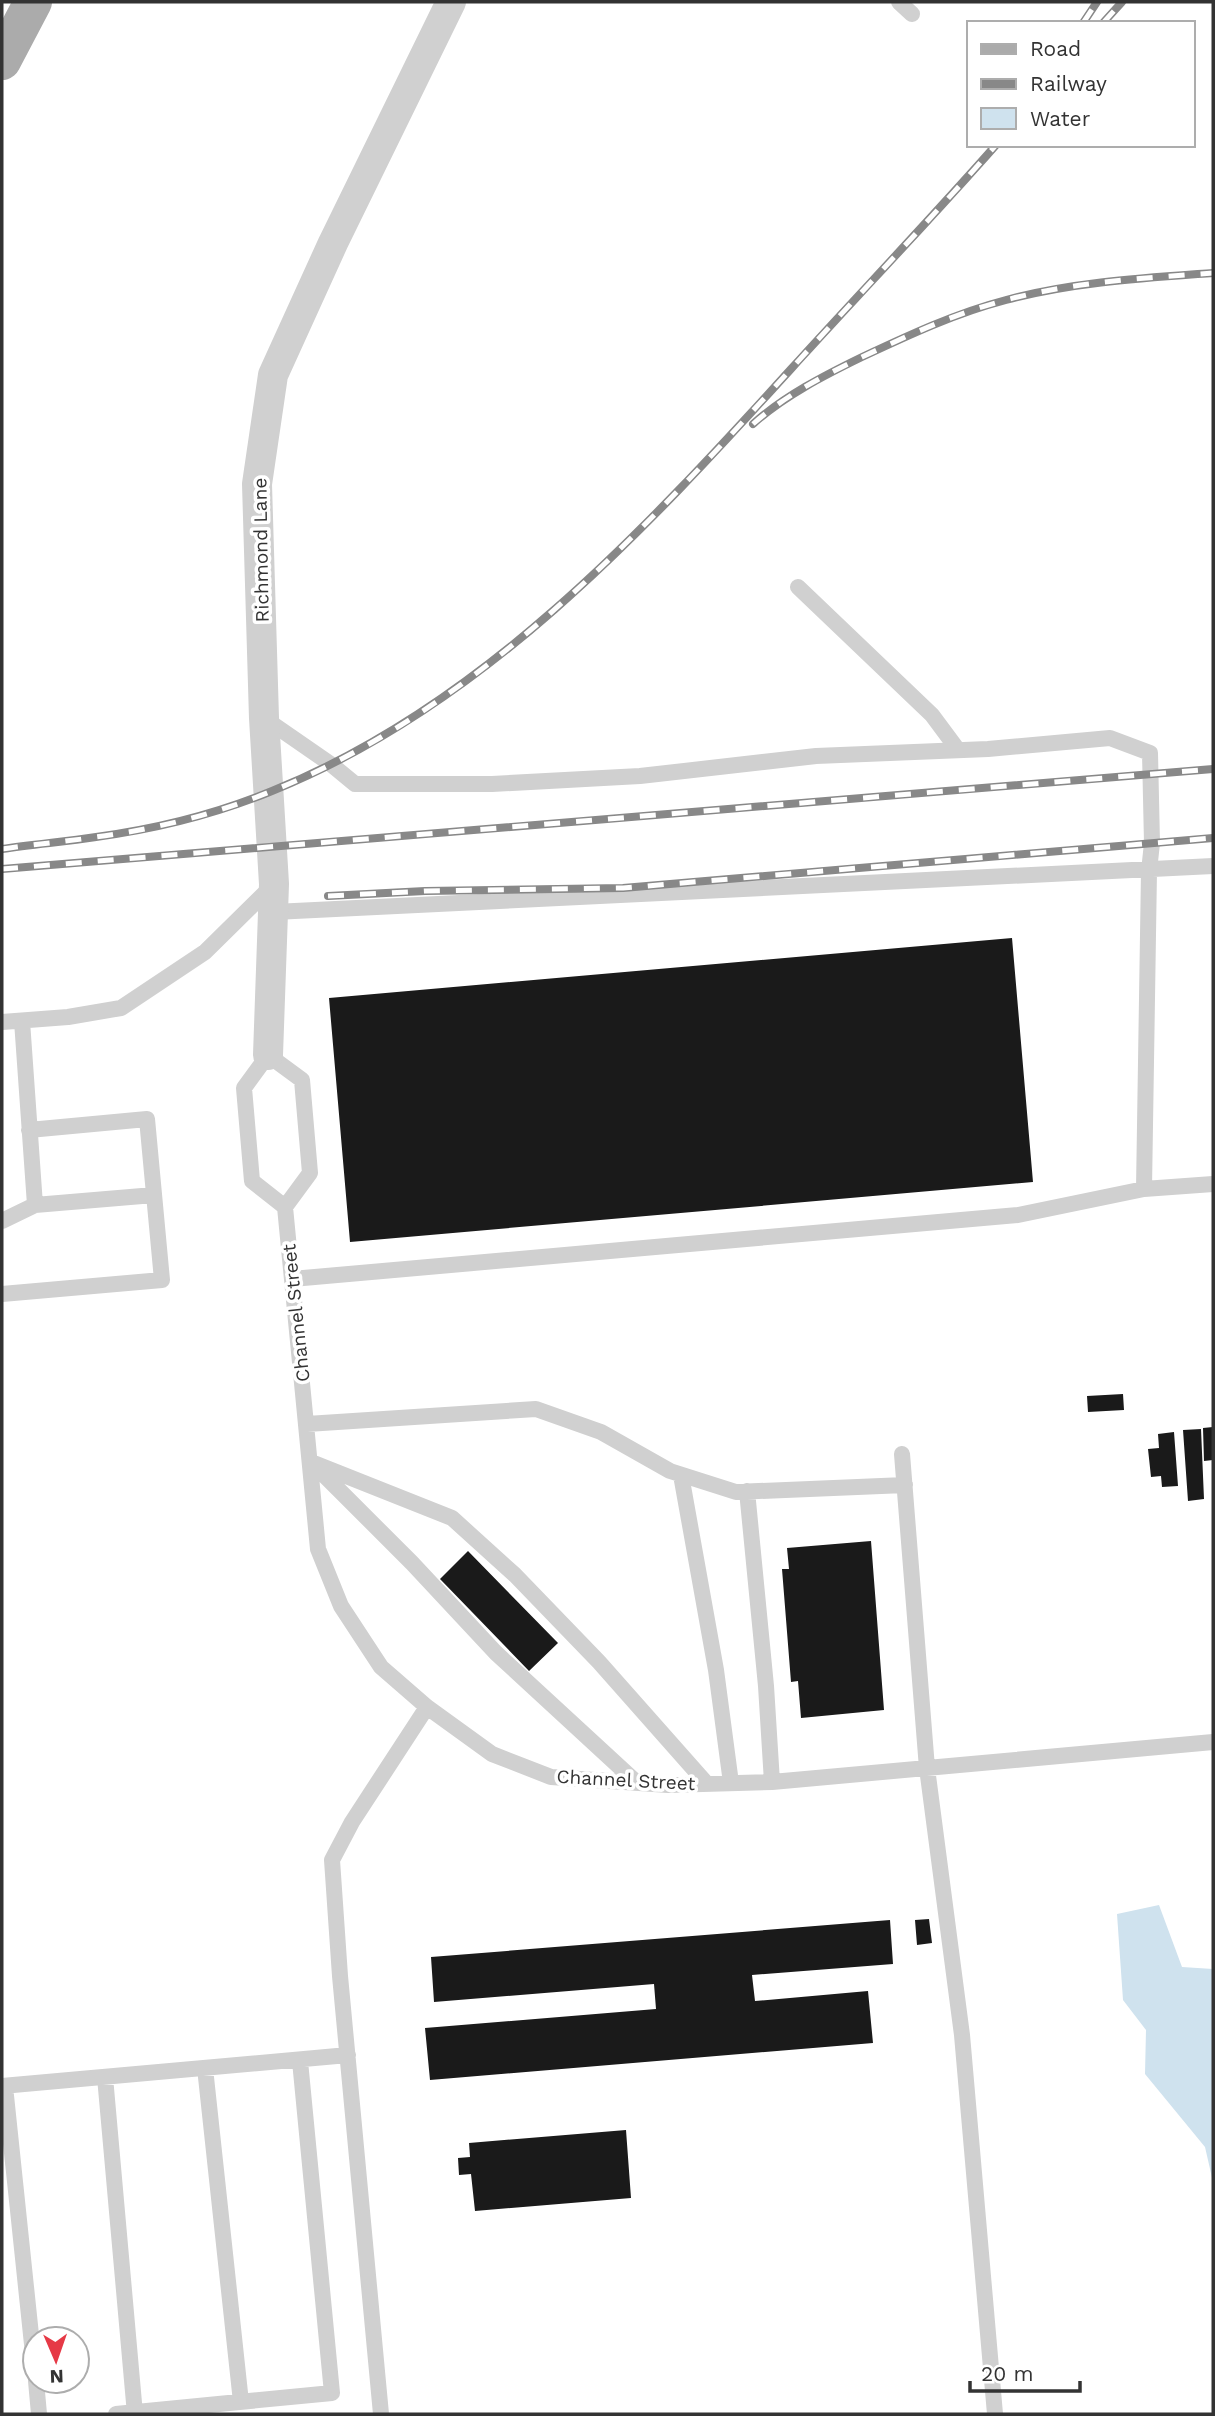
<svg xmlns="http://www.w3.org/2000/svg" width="1215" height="2416" font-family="'Work Sans',sans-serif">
	<rect width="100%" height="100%" fill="#fff"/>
	<!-- water -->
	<path fill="#cfe2ee" d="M 1159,1905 L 1182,1967 L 1213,1969 L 1213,2182 L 1205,2147 L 1145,2074 L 1146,2030 L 1123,2000 L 1117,1914 Z"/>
	<!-- building -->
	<path fill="#1a1a1a" d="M 1012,938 L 1033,1182 L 350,1242 L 329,998 Z
		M 1123,1394 L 1124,1410 L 1088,1412 L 1087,1396 Z
		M 1213,1427 L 1213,1460 L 1204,1461 L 1203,1428 Z
		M 1201,1429 L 1204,1499 L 1188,1501 L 1183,1430 Z
		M 1174,1432 L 1178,1486 L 1162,1487 L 1161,1476 L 1151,1477 L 1148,1449 L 1159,1448 L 1158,1434 Z
		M 871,1541 L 884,1710 L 801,1718 L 798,1681 L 791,1682 L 782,1569 L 789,1569 L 787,1548 Z
		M 468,1551 L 558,1643 L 529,1671 L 440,1579 Z
		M 929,1919 L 932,1943 L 917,1945 L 915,1920 Z
		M 890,1920 L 893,1964 L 752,1975 L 755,2001 L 868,1991 L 873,2043 L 430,2080 L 425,2028 L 656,2009 L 654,1984 L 434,2002 L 431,1957 Z
		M 626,2130 L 631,2198 L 475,2211 L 471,2174 L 459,2175 L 458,2158 L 470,2157 L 469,2143 Z"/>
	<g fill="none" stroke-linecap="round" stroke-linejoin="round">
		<!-- lane -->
		<path stroke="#d0d0d0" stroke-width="16" d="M 899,2 L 912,14
			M 798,587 L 932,715 L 958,750
			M 264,718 L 332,765 L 355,784 L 492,784 L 640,776 L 816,756 L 988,749 L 1110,738 L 1150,753 L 1152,843 L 1149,871 L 1144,1189 L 1018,1215 L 292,1279
			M 274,912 L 1213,866
			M 2,1022 L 68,1017 L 121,1008 L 205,952 L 272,886
			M 1144,1189 L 1213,1184
			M 35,1205 L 154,1195
			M 285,1207 L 252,1181 L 244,1088 L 268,1055 L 302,1080 L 310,1173 L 285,1207 L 318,1549 L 341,1606 L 381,1667 L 427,1707 L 492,1754 L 551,1777 L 668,1785 L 772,1782 L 1213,1742
			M 2,1221 L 35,1205 L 22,1021
			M 2,1294 L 162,1280 L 147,1119 L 29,1130
			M 307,1424 L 536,1409 L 601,1432 L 670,1471 L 736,1492 L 905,1485
			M 902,1454 L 927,1768 L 962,2035 L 995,2414
			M 311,1462 L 452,1518 L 515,1575 L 599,1662 L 707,1784
			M 318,1469 L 412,1563 L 496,1653 L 637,1783
			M 681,1475 L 716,1670 L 731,1783
			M 747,1491 L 766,1686 L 772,1782
			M 205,2068 L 241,2402
			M 105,2077 L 135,2414
			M 2,2086 L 348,2055
			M 5,2086 L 35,2373
			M 36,2381 L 39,2414
			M 116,2414 L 332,2393 L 300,2061
			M 381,2414 L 340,1976 L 332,1860 L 352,1822 L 427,1707"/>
		<!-- street -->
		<path stroke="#d0d0d0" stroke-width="30" d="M 268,1055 L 274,884 L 264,718 L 257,484 L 273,375 L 333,243 L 451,2"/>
		<!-- primary -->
		<path stroke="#ababab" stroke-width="38" d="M 2,61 L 33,2"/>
		<defs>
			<path id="rail" d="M 1083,23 L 1097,2
				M 1103,23 L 1122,2
				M 753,424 C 784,396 825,375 862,357 C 909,335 956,313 1006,300 C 1073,282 1144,278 1213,273
				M 2,849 C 33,844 64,842 96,837 C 156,829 216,814 272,791 C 481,707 643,532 791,369 C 859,294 929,221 996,145
				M 2,869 L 1213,769
				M 328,896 L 425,891 L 623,888 L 1213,838"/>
		</defs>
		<!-- rail casing -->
		<use href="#rail" stroke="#888" stroke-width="8"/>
		<!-- rail -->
		<use href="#rail" stroke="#fff" stroke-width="5" stroke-dasharray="16" stroke-linecap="butt"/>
	</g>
	<g text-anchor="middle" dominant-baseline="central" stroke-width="7" stroke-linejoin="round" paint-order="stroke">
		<!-- street labels -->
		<g font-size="19" fill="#333" stroke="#fff">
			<text transform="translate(261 550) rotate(-91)">Richmond Lane</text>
			<text transform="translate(296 1313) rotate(-96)">Channel Street</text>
			<text transform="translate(626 1780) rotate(3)">Channel Street</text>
		</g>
	</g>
	<!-- border -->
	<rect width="1215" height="2416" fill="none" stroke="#333333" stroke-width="7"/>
	<!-- legend -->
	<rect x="967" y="21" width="228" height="126" fill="#ffffff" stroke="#adadad" stroke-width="2"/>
	<rect x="981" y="44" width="35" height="10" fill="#ababab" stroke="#adadad" stroke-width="2"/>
	<text x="1030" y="56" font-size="21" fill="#333333">Road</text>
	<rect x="981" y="79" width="35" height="10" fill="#888888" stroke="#adadad" stroke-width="2"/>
	<text x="1030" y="91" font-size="21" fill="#333333">Railway</text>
	<rect x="981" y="108" width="35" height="21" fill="#cfe2ee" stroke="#adadad" stroke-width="2"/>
	<text x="1030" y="126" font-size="21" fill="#333333">Water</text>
	<!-- north arrow -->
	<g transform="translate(56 2360) rotate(178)"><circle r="33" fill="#ffffff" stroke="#adadad" stroke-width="2"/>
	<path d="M0-5L12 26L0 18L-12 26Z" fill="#e63946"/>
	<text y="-10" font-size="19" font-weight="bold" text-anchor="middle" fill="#333333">N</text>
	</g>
	<!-- scale -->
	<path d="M970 2381v10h110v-10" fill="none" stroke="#333333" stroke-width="3.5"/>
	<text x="981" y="2381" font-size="21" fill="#333333" stroke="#ffffff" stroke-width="5" paint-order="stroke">20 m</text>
</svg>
